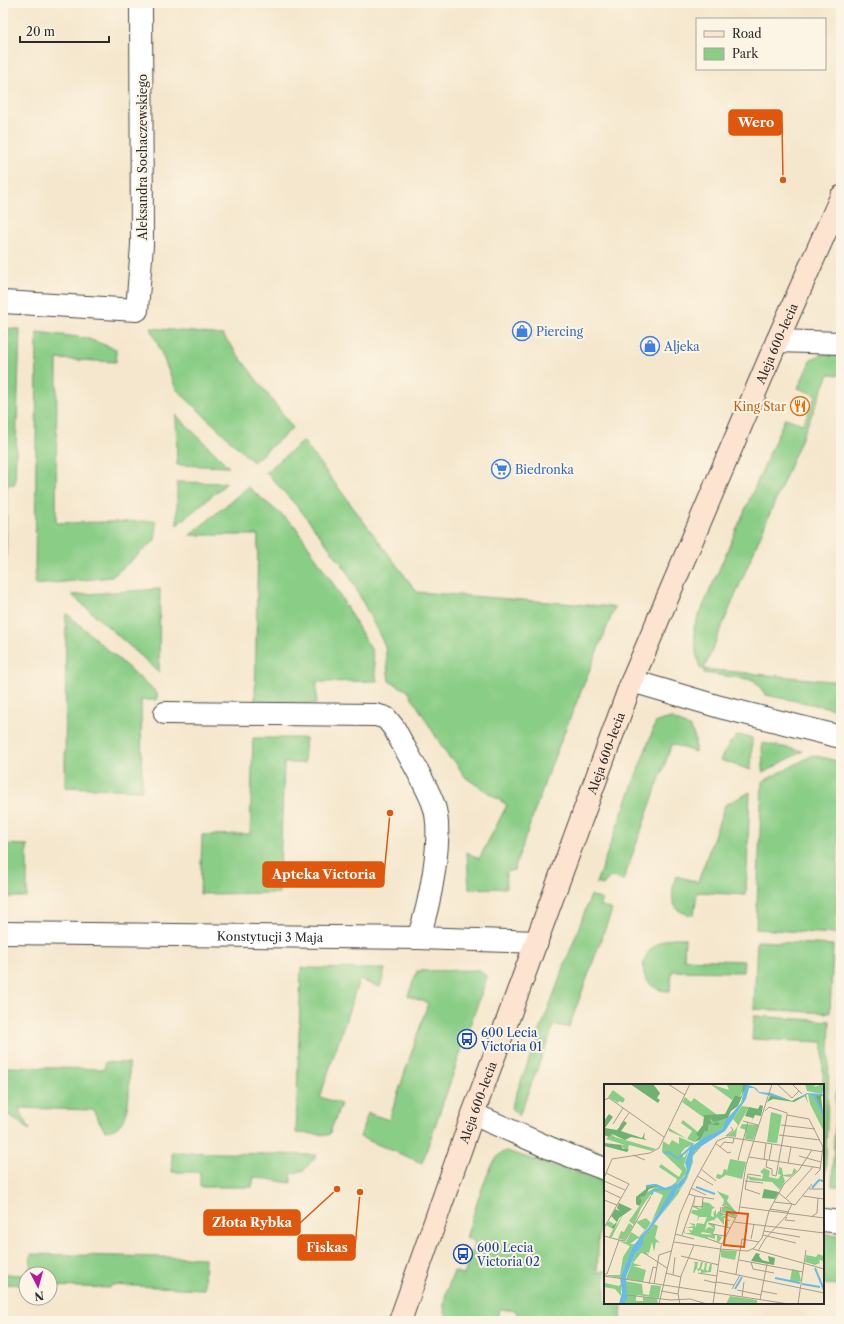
<svg xmlns="http://www.w3.org/2000/svg" width="844" height="1324" font-family="'Libre Caslon Text',serif">
	<rect width="100%" height="100%" fill="#fcf5e5"/>
	<filter id="ink" filterUnits="userSpaceOnUse"><feTurbulence type="fractalNoise" baseFrequency=".025" numOctaves="2"/><feDisplacementMap in="SourceGraphic" scale="8" xChannelSelector="R" yChannelSelector="G"/><feConvolveMatrix kernelMatrix="1 2 1 2 8 2 1 2 1" color-interpolation-filters="sRGB"/></filter>
	<filter id="wash" filterUnits="userSpaceOnUse"><feTurbulence type="fractalNoise" baseFrequency=".012" numOctaves="4" result="noise"/><feDisplacementMap in="SourceGraphic" scale="16" xChannelSelector="R" yChannelSelector="G"/><feGaussianBlur stdDeviation="0.9" result="paint"/><feColorMatrix in="noise" values="0 0 0 0 0 0 0 0 0 0 0 0 0 0 0 0 0 1.4 0 .05"/><feComposite in="paint" operator="in"/></filter>
	<g filter="url(#wash)">
		<rect width="100%" height="100%" fill="#f5e7cd"/>
		<!-- green -->
		<path fill="#8acd86" stroke="#5a7c58" d="M 3,328 L 20,329 L 15,484 L 7,485 L 6,564 L 3,564 Z
			M 151,328 L 223,335 L 293,428 L 253,462 L 176,389 Z
			M 37,332 L 86,338 L 116,349 L 116,362 L 57,359 L 56,523 L 156,521 L 155,540 L 112,577 L 35,585 Z
			M 824,354 L 841,355 L 841,375 L 829,374 L 704,669 L 841,682 L 841,710 L 766,695 L 754,680 L 704,673 L 704,670 L 700,668 L 696,652 L 694,627 L 785,418 L 803,424 L 816,395 L 798,388 L 811,359 Z
			M 176,415 L 229,467 L 177,465 Z
			M 303,441 L 417,592 L 615,607 L 548,773 L 514,870 L 506,872 L 506,888 L 469,889 L 467,852 L 479,859 L 507,805 L 466,778 L 453,759 L 449,758 L 408,691 L 389,681 L 385,646 L 347,571 L 302,512 L 266,472 Z
			M 177,482 L 227,483 L 177,525 Z
			M 248,487 L 295,526 L 332,582 L 372,651 L 377,681 L 317,682 L 316,704 L 255,702 L 258,535 L 190,535 Z
			M 160,589 L 159,672 L 72,595 Z
			M 66,613 L 157,693 L 157,700 L 141,700 L 142,790 L 65,787 Z
			M 671,718 L 691,728 L 695,739 L 695,752 L 672,744 L 623,881 L 611,876 L 603,885 L 596,883 L 656,722 Z
			M 738,735 L 752,738 L 751,770 L 720,760 L 729,744 Z
			M 253,738 L 306,738 L 304,763 L 284,763 L 279,893 L 200,894 L 202,835 L 250,834 Z
			M 762,743 L 803,751 L 763,773 Z
			M 813,755 L 841,762 L 835,934 L 756,929 L 762,782 Z
			M 750,792 L 746,895 L 697,892 L 694,915 C 669,913 670,896 676,876 L 698,882 L 725,805 Z
			M 3,844 L 27,845 L 27,897 L 3,897 Z
			M 591,895 L 602,900 L 600,905 L 612,910 L 569,1027 L 554,1025 L 519,1116 L 511,1108 Z
			M 674,938 L 685,938 L 684,959 L 744,961 L 743,972 L 672,971 L 670,991 C 632,991 636,942 674,938 Z
			M 757,941 L 833,945 L 830,1013 L 754,1009 Z
			M 301,968 L 385,969 L 380,987 L 359,980 L 320,1097 L 341,1104 L 329,1135 L 296,1133 Z
			M 479,970 L 487,977 L 422,1163 L 360,1137 L 368,1113 L 389,1120 L 428,1003 L 408,996 L 417,971 Z
			M 754,1016 L 830,1021 L 825,1187 L 823,1188 L 823,1042 L 752,1039 Z
			M 105,1062 L 129,1063 C 129,1082 134,1131 105,1131 L 93,1110 L 19,1108 L 30,1130 L 3,1111 L 3,1067 L 105,1069 Z
			M 837,1079 L 841,1079 L 841,1186 L 832,1186 Z
			M 579,1144 L 605,1153 L 605,1158 L 583,1151 Z
			M 506,1151 L 601,1180 L 597,1273 L 605,1270 L 605,1303 L 622,1303 L 621,1321 L 517,1321 L 517,1311 L 500,1309 L 495,1321 L 451,1321 C 436,1309 449,1286 454,1271 L 464,1275 L 475,1242 L 466,1238 C 472,1219 486,1169 498,1156 C 500,1153 503,1153 506,1151 Z
			M 172,1152 L 317,1155 L 304,1170 L 291,1174 L 291,1183 L 254,1177 L 252,1187 L 200,1187 L 200,1172 L 172,1172 Z
			M 823,1234 L 841,1235 L 841,1285 L 823,1284 Z
			M 31,1254 L 205,1258 L 204,1289 L 111,1285 L 110,1288 L 50,1286 L 50,1274 L 30,1274 Z
			M 3,1274 L 26,1275 L 26,1285 L 3,1284 Z"/>
	</g>
	<g filter="url(#ink)">
		<g fill="none" stroke-linecap="round" stroke-linejoin="round">
			<defs>
				<g id="minor">
					<path d="M 3,302 L 137,310 L 142,245 L 141,3"/>
					<path d="M 777,341 L 841,343"/>
					<path d="M 632,681 L 720,707 L 841,737"/>
					<path d="M 165,713 L 376,715 L 386,718 L 394,728 C 407,753 423,778 433,803 C 445,833 429,908 418,938"/>
					<path id="s1" d="M 3,933 L 418,938 L 537,942"/>
					<path d="M 473,1114 L 552,1149 L 605,1169"/>
					<path d="M 823,1220 L 841,1222"/>
				</g>
				<g id="secondary">
					<path id="s2" d="M 400,1321 L 473,1114 L 632,681 L 777,341 L 841,197"/>
				</g>
			</defs>
			<!-- minor casing -->
			<use href="#minor" stroke="#494743" stroke-width="24"/>
			<!-- secondary casing -->
			<use href="#secondary" stroke="#494743" stroke-width="24"/>
			<!-- minor -->
			<use href="#minor" stroke="#fff" stroke-width="22"/>
			<!-- secondary -->
			<use href="#secondary" stroke="#fde4d1" stroke-width="22"/>
		</g>
	</g>
	<!-- icons -->
	<defs>
		<symbol id="shop-ring" viewBox="-11 -11 22 22"><circle r="9.5" fill="#fcf5e5" stroke="#3f7fe0" stroke-width="1.5"/><path d="M-5-2.5h2.3a2.7 3.5 0 0 1 5.4 0H5L5.5 6h-11ZM-1.5-2.5h3a1.5 2.3 0 0 0-3 0Z" fill="#3f7fe0"/></symbol>
		<symbol id="restaurant-ring" viewBox="-11 -11 22 22"><circle r="9.5" fill="#fcf5e5" stroke="#e8710a" stroke-width="1.5"/><path d="M-5-6h1v4h1v-4h1v4h1v-4h1v5L-1.5 .5V6h-2V.5L-5-1ZM5-6V6H3V1.5H1.5Q1.5-4 5-6Z" fill="#e8710a"/></symbol>
		<symbol id="supermarket-ring" viewBox="-11 -11 22 22"><circle r="9.5" fill="#fcf5e5" stroke="#3f7fe0" stroke-width="1.5"/><path d="M-6-5.5h2.5l.6 2H6L4.5 2H-2.5L-4.4-4H-6ZM-1.5 3.2a1.3 1.3 0 1 0 .1 0ZM3 3.2a1.3 1.3 0 1 0 .1 0Z" fill="#3f7fe0"/></symbol>
		<symbol id="bus-ring" viewBox="-11 -11 22 22"><circle r="9.5" fill="#fcf5e5" stroke="#1a4fb4" stroke-width="1.5"/><path d="M-5-6H5V4H4V6H2V4H-2V6H-4V4H-5ZM-3.5-4V0h7V-4ZM-3.5 1.2v1.5H-2V1.2ZM2 1.2v1.5H3.5V1.2Z" fill="#1a4fb4"/></symbol>
	</defs>
	<g fill-rule="evenodd">
		<use href="#shop-ring" x="511" y="320" width="22" height="22"/>
		<use href="#shop-ring" x="639" y="335" width="22" height="22"/>
		<use href="#restaurant-ring" x="789" y="395" width="22" height="22"/>
		<use href="#supermarket-ring" x="490" y="458" width="22" height="22"/>
		<use href="#bus-ring" x="456" y="1028" width="22" height="22"/>
		<use href="#bus-ring" x="452" y="1243" width="22" height="22"/>
	</g>
	<g text-anchor="middle" dominant-baseline="central" stroke-width="4" stroke-linejoin="round" paint-order="stroke">
		<!-- street labels -->
		<g font-size="12" fill="#2b2b2b" stroke="#fcf5e5">
			<text transform="translate(142 157) rotate(-90)">Aleksandra Sochaczewskiego</text>
			<text stroke="none"><textPath href="#s2" startOffset="1048">Aleja 600-lecia</textPath></text>
			<text stroke="none"><textPath href="#s2" startOffset="604">Aleja 600-lecia</textPath></text>
			<text stroke="none"><textPath href="#s1" startOffset="267">Konstytucji 3 Maja</textPath></text>
			<text stroke="none"><textPath href="#s2" startOffset="232">Aleja 600-lecia</textPath></text>
		</g>
		<!-- shop labels -->
		<g font-size="12" fill="#366cbe" stroke="#fcf5e5" text-anchor="start">
			<text x="536" y="331">Piercing</text>
			<text x="664" y="346">Aljeka</text>
			<text x="515" y="469">Biedronka</text>
		</g>
		<!-- food labels -->
		<g font-size="12" fill="#c56008" stroke="#fcf5e5" text-anchor="end">
			<text x="786" y="406">King Star</text>
		</g>
		<!-- transit labels -->
		<g font-size="12" fill="#164399" stroke="#fcf5e5" text-anchor="start">
			<text x="481" y="1032">600 Lecia<tspan x="481" dy="14">Victoria 01</tspan></text>
			<text x="477" y="1247">600 Lecia<tspan x="477" dy="14">Victoria 02</tspan></text>
		</g>
	</g>
	<!-- overview -->
	<g transform="translate(604 1084)">
		<rect width="220" height="220" fill="#f5e7cd"/>
		<path d="M 106,0 L 125,6 L 123,1 L 115,0 L 139,0 L 140,3 L 136,13 L 131,11 L 128,16 ZM 201,0 L 212,0 L 210,3 L 219,0 L 218,10 L 203,7 ZM 9,6 L 21,15 L 19,19 L 15,17 L 14,19 L 4,13 ZM 204,10 L 211,12 L 220,28 L 220,48 L 206,20 ZM 81,13 L 87,18 L 90,14 L 112,30 L 113,34 L 106,31 L 99,33 L 78,18 ZM 138,22 L 145,23 L 133,44 L 132,53 L 122,52 L 131,46 L 134,41 L 129,35 ZM 167,28 L 178,31 L 173,59 L 163,58 ZM 124,34 L 118,45 L 96,56 L 101,47 L 104,47 L 105,39 L 114,42 L 116,40 L 108,40 L 106,36 L 110,37 ZM 79,36 L 94,48 L 95,53 L 90,58 L 65,47 L 65,44 L 83,55 L 88,47 L 77,39 ZM 138,40 L 155,41 L 149,56 L 141,55 L 142,46 L 136,44 ZM 8,50 L 11,53 L 52,65 L 48,67 L 25,61 L 24,65 L 20,65 L 17,61 L 0,59 L 21,61 L 2,55 ZM 75,53 L 91,60 L 81,64 L 77,69 L 80,74 L 85,65 L 80,81 L 83,86 L 82,90 L 70,103 L 67,110 L 35,156 L 34,154 L 26,160 L 30,160 L 16,194 L 0,191 L 16,191 L 19,173 L 26,162 L 15,157 L 22,158 L 27,148 L 35,153 L 41,146 L 32,138 L 42,134 L 47,139 L 59,111 L 49,107 L 37,124 L 30,141 L 25,137 L 38,118 L 35,113 L 52,103 L 63,105 L 72,98 L 73,95 L 55,83 L 57,80 L 75,93 L 78,87 L 58,68 L 59,57 L 65,61 L 68,56 L 75,60 ZM 94,62 L 97,63 L 88,73 L 89,78 L 83,95 L 74,110 L 56,133 L 70,113 L 73,105 L 76,103 L 75,107 L 80,99 L 86,86 L 89,68 ZM 126,75 L 142,78 L 138,95 L 122,91 L 116,95 L 112,94 L 113,90 L 118,91 L 120,85 L 123,86 L 122,91 ZM 175,83 L 178,84 L 179,91 L 188,90 L 190,84 L 193,87 L 186,93 L 179,92 L 181,97 L 176,106 L 168,98 L 143,96 L 146,96 L 143,92 L 158,95 L 159,90 L 156,88 L 160,84 L 166,87 L 165,93 L 174,95 L 177,91 L 174,90 ZM 113,107 L 125,112 L 123,117 L 133,129 L 131,133 L 117,128 L 118,123 L 124,122 L 119,121 L 120,116 ZM 92,113 L 90,122 L 97,125 L 99,118 L 105,119 L 111,124 L 108,125 L 107,132 L 110,133 L 109,126 L 110,129 L 112,125 L 112,131 L 115,127 L 120,131 L 116,133 L 123,131 L 123,135 L 127,137 L 124,137 L 124,143 L 122,142 L 123,134 L 120,134 L 120,141 L 113,133 L 110,136 L 116,139 L 109,136 L 103,138 L 101,147 L 104,143 L 110,144 L 104,140 L 111,140 L 111,145 L 109,150 L 98,148 L 97,150 L 111,151 L 111,155 L 104,153 L 103,155 L 113,157 L 113,151 L 118,153 L 115,158 L 80,149 L 81,144 L 81,149 L 87,149 L 84,145 L 88,147 L 89,144 L 81,144 L 90,142 L 85,139 L 91,140 L 91,144 L 93,139 L 100,140 L 103,133 L 95,133 L 93,138 L 94,132 L 87,129 L 88,126 L 95,126 L 89,123 ZM 20,129 L 8,153 L 5,153 L 9,145 L 2,141 L 5,137 L 10,140 L 7,143 L 10,145 ZM 25,139 L 29,142 L 21,156 L 14,155 L 17,147 L 20,148 ZM 50,140 L 54,142 L 51,154 L 56,159 L 52,158 L 50,168 L 48,158 L 45,169 L 42,168 L 45,171 L 37,169 L 29,179 L 38,182 L 29,182 L 42,186 L 39,198 L 22,195 L 31,170 L 39,161 L 39,155 ZM 117,166 L 133,167 L 131,176 L 117,173 ZM 214,170 L 220,172 L 220,177 L 215,176 L 216,179 L 211,181 L 201,178 L 202,171 L 212,173 ZM 89,178 L 94,178 L 93,184 L 95,185 L 97,178 L 99,178 L 97,185 L 100,186 L 101,179 L 103,179 L 102,186 L 104,187 L 106,180 L 108,180 L 107,188 L 97,189 L 97,186 L 94,187 L 93,184 L 90,189 L 89,189 L 91,179 ZM 188,185 L 195,187 L 197,197 L 193,198 L 196,200 L 186,197 ZM 21,197 L 38,200 L 39,210 L 45,211 L 47,201 L 57,202 L 55,214 L 33,211 L 32,213 L 32,217 L 39,217 L 39,213 L 53,214 L 54,220 L 21,220 ZM 1,199 L 15,202 L 17,200 L 17,212 L 11,205 L 0,203 ZM 126,212 L 153,216 L 153,220 L 122,220 Z" fill="#8acd86"/>
		<path d="M 26,0 L 49,0 L 56,9 L 53,14 L 56,16 L 54,19 ZM 139,0 L 142,0 L 142,3 L 134,22 L 127,27 L 124,34 L 110,38 L 106,35 L 108,40 L 114,38 L 116,40 L 114,42 L 105,40 L 104,47 L 101,47 L 96,56 L 90,58 L 95,53 L 92,50 L 99,41 L 100,31 L 121,30 L 131,11 L 136,13 L 138,11 ZM 167,10 L 188,17 L 193,14 L 202,11 L 204,19 L 201,12 L 190,18 L 169,15 L 163,18 ZM 220,10 L 217,13 L 219,29 L 211,12 ZM 156,21 L 159,22 L 157,32 L 151,31 L 148,37 L 149,34 L 141,32 L 145,23 L 154,25 ZM 5,30 L 9,33 L 1,44 L 13,46 L 20,37 L 23,39 L 17,47 L 38,54 L 41,48 L 40,54 L 43,56 L 27,53 L 21,56 L 8,50 L 5,53 L 0,51 L 0,37 ZM 0,59 L 17,61 L 19,65 L 25,65 L 23,68 L 0,62 ZM 52,100 L 63,105 L 52,103 L 45,105 L 41,112 L 36,113 L 38,118 L 35,122 L 32,120 L 32,113 L 42,105 L 42,102 ZM 160,105 L 175,108 L 171,115 L 158,114 ZM 15,119 L 28,125 L 15,134 L 10,145 L 7,143 L 13,138 L 7,132 L 11,125 L 16,127 L 13,124 ZM 152,169 L 156,170 L 155,172 L 158,176 L 165,178 L 164,172 L 171,174 L 170,181 L 147,177 Z" fill="#6fb073"/>
		<path d="M 142,0 L 152,4 L 155,8 L 167,9 L 188,17 L 203,9 L 219,10 L 218,5 L 220,0 L 220,10 L 211,13 L 204,10 L 188,17 L 155,9 L 150,4 L 145,4 L 142,15 L 121,47 L 90,67 L 86,86 L 80,99 L 73,108 L 75,103 L 73,105 L 70,113 L 39,155 L 39,161 L 31,170 L 22,193 L 23,216 L 21,216 L 21,220 L 15,220 L 18,208 L 16,194 L 29,162 L 45,143 L 70,103 L 81,92 L 83,86 L 81,79 L 86,64 L 99,54 L 118,45 L 122,36 L 137,19 Z" fill="#68bbe4"/>
		<path fill="none" stroke="#68bbe4" stroke-width="2" d="M 211,13 L 219,30M 60,69 L 65,68 L 74,75 L 89,61M 42,102 L 51,101 L 61,105 L 73,101M 92,103 L 111,110M 208,104 L 215,96 L 220,97M 47,111 L 50,106 L 70,104M 211,184 L 220,206M 171,194 L 196,199M 198,200 L 216,203M 131,205 L 138,193"/>
		<path fill="none" stroke="#a49c8c" stroke-width="1" d="M 64,0 L 81,11M 173,0 L 188,14 L 195,7M 188,0 L 198,10M 0,16 L 5,14 L 60,53M 161,27 L 165,23 L 183,29 L 183,31M 139,37 L 154,41M 9,40 L 19,24M 177,41 L 211,45M 16,42 L 25,29M 175,51 L 216,56M 122,52 L 129,46 L 127,43M 111,59 L 124,69 L 127,68M 116,63 L 120,58 L 129,59 L 130,54M 29,71 L 41,76M 195,72 L 217,78M 145,73 L 216,84M 160,75 L 162,59M 134,76 L 144,38M 163,76 L 162,83 L 168,85 L 168,91 L 172,92 L 183,31 L 205,35 L 219,63 L 216,86 L 211,91M 165,76 L 168,60M 184,79 L 187,63M 97,85 L 112,97M 93,92 L 109,101M 0,94 L 8,75 L 46,69 L 55,64 L 86,0M 0,97 L 21,106M 141,97 L 159,99M 87,104 L 102,111M 205,105 L 220,105M 0,106 L 17,114M 175,109 L 188,120M 156,110 L 141,105 L 144,90 L 157,92M 91,112 L 110,115M 199,112 L 220,115M 182,114 L 209,83M 0,116 L 13,121M 170,118 L 188,120M 118,121 L 134,129M 88,122 L 98,123 L 99,114M 117,123 L 116,129 L 132,134M 136,123 L 220,134M 166,125 L 185,128M 183,130 L 188,120 L 191,121 L 208,100M 183,133 L 181,136 L 191,137M 207,133 L 213,129 L 214,114M 130,138 L 220,149M 104,139 L 126,144M 0,144 L 25,100 L 2,89M 160,147 L 196,153M 71,150 L 90,155M 107,150 L 122,152M 78,151 L 90,117 L 91,112 L 85,110M 159,151 L 192,159M 0,152 L 15,156M 102,154 L 118,160M 147,155 L 150,140M 70,158 L 116,165 L 144,167 L 150,164 L 158,154 L 165,127 L 180,100 L 195,86 L 208,66M 149,165 L 220,185M 154,167 L 161,155 L 184,130M 40,169 L 63,184M 77,172 L 115,181M 135,176 L 199,188M 147,178 L 149,185 L 170,189M 115,187 L 220,209M 62,189 L 77,193M 94,189 L 113,192M 0,190 L 3,190 L 15,156 L 21,157 L 47,112M 132,190 L 138,155 L 155,158M 69,191 L 71,173M 0,192 L 185,220M 100,196 L 112,199M 112,198 L 130,201M 45,200 L 49,183 L 53,184M 50,200 L 55,171 L 67,167M 128,205 L 136,191M 133,206 L 157,211M 57,207 L 74,210M 157,207 L 173,210M 23,211 L 67,216 L 86,215 L 103,220M 138,213 L 140,198M 156,216 L 163,180M 55,220 L 76,130 L 90,98 L 113,57 L 123,53 L 220,68M 76,220 L 74,210 L 77,192 L 90,161M 109,220 L 117,162 L 135,127 L 142,81 L 168,0M 194,220 L 202,166"/>
		<path fill="#df570e" fill-opacity="0.15" stroke="#df570e" stroke-width="2" d="M 123,128 L 144,130 L 140,163 L 120,161 Z"/>
		<rect width="220" height="220" fill="none" stroke="#2b2b2b" stroke-width="2"/>
	</g>
	<!-- callouts -->
	<path fill="none" stroke="#df570e" stroke-width="1.5" d="M783 180L782 123M390 813L384 875M337 1189L300 1223M360 1192L355 1248"/>
	<g fill="#df570e" stroke="#fcf5e5" stroke-width="1.5">
		<circle cx="783" cy="180" r="4"/>
		<circle cx="390" cy="813" r="4"/>
		<circle cx="337" cy="1189" r="4"/>
		<circle cx="360" cy="1192" r="4"/>
	</g>
	<g fill="#df570e" stroke="#df570e" stroke-width="1.5">
		<rect x="729" y="110" width="53" height="25" rx="4"/>
		<rect x="263" y="862" width="121" height="25" rx="4"/>
		<rect x="204" y="1210" width="96" height="25" rx="4"/>
		<rect x="298" y="1235" width="57" height="25" rx="4"/>
	</g>
	<g font-size="13" text-anchor="middle" font-weight="bold" fill="#fff">
		<text x="756" y="127">Wero</text>
		<text x="324" y="879">Apteka Victoria</text>
		<text x="252" y="1227">Złota Rybka</text>
		<text x="327" y="1252">Fiskas</text>
	</g>
	<!-- margin -->
	<rect width="844" height="1324" fill="none" stroke="#fcf5e5" stroke-width="16"/>
	<!-- legend -->
	<rect x="696" y="18" width="130" height="52" fill="#fcf5e5" stroke="#a8a49b"/>
	<rect x="704" y="31" width="20" height="6" fill="#fde4d1" stroke="#a8a49b"/>
	<text x="732" y="38" font-size="12" fill="#2b2b2b">Road</text>
	<rect x="704" y="48" width="20" height="12" fill="#8acd86" stroke="#a8a49b"/>
	<text x="732" y="58" font-size="12" fill="#2b2b2b">Park</text>
	<!-- north arrow -->
	<g transform="translate(38 1286) rotate(174)"><circle r="19" fill="#fcf5e5" stroke="#a8a49b"/>
	<path d="M0-3L7 15L0 10L-7 15Z" fill="#b5179e"/>
	<text y="-6" font-size="11" font-weight="bold" text-anchor="middle" fill="#2b2b2b">N</text>
	</g>
	<!-- scale -->
	<path d="M20 36v6h89v-6" fill="none" stroke="#2b2b2b" stroke-width="2"/>
	<text x="26" y="36" font-size="12" fill="#2b2b2b" stroke="#fcf5e5" stroke-width="3" paint-order="stroke">20 m</text>
</svg>
